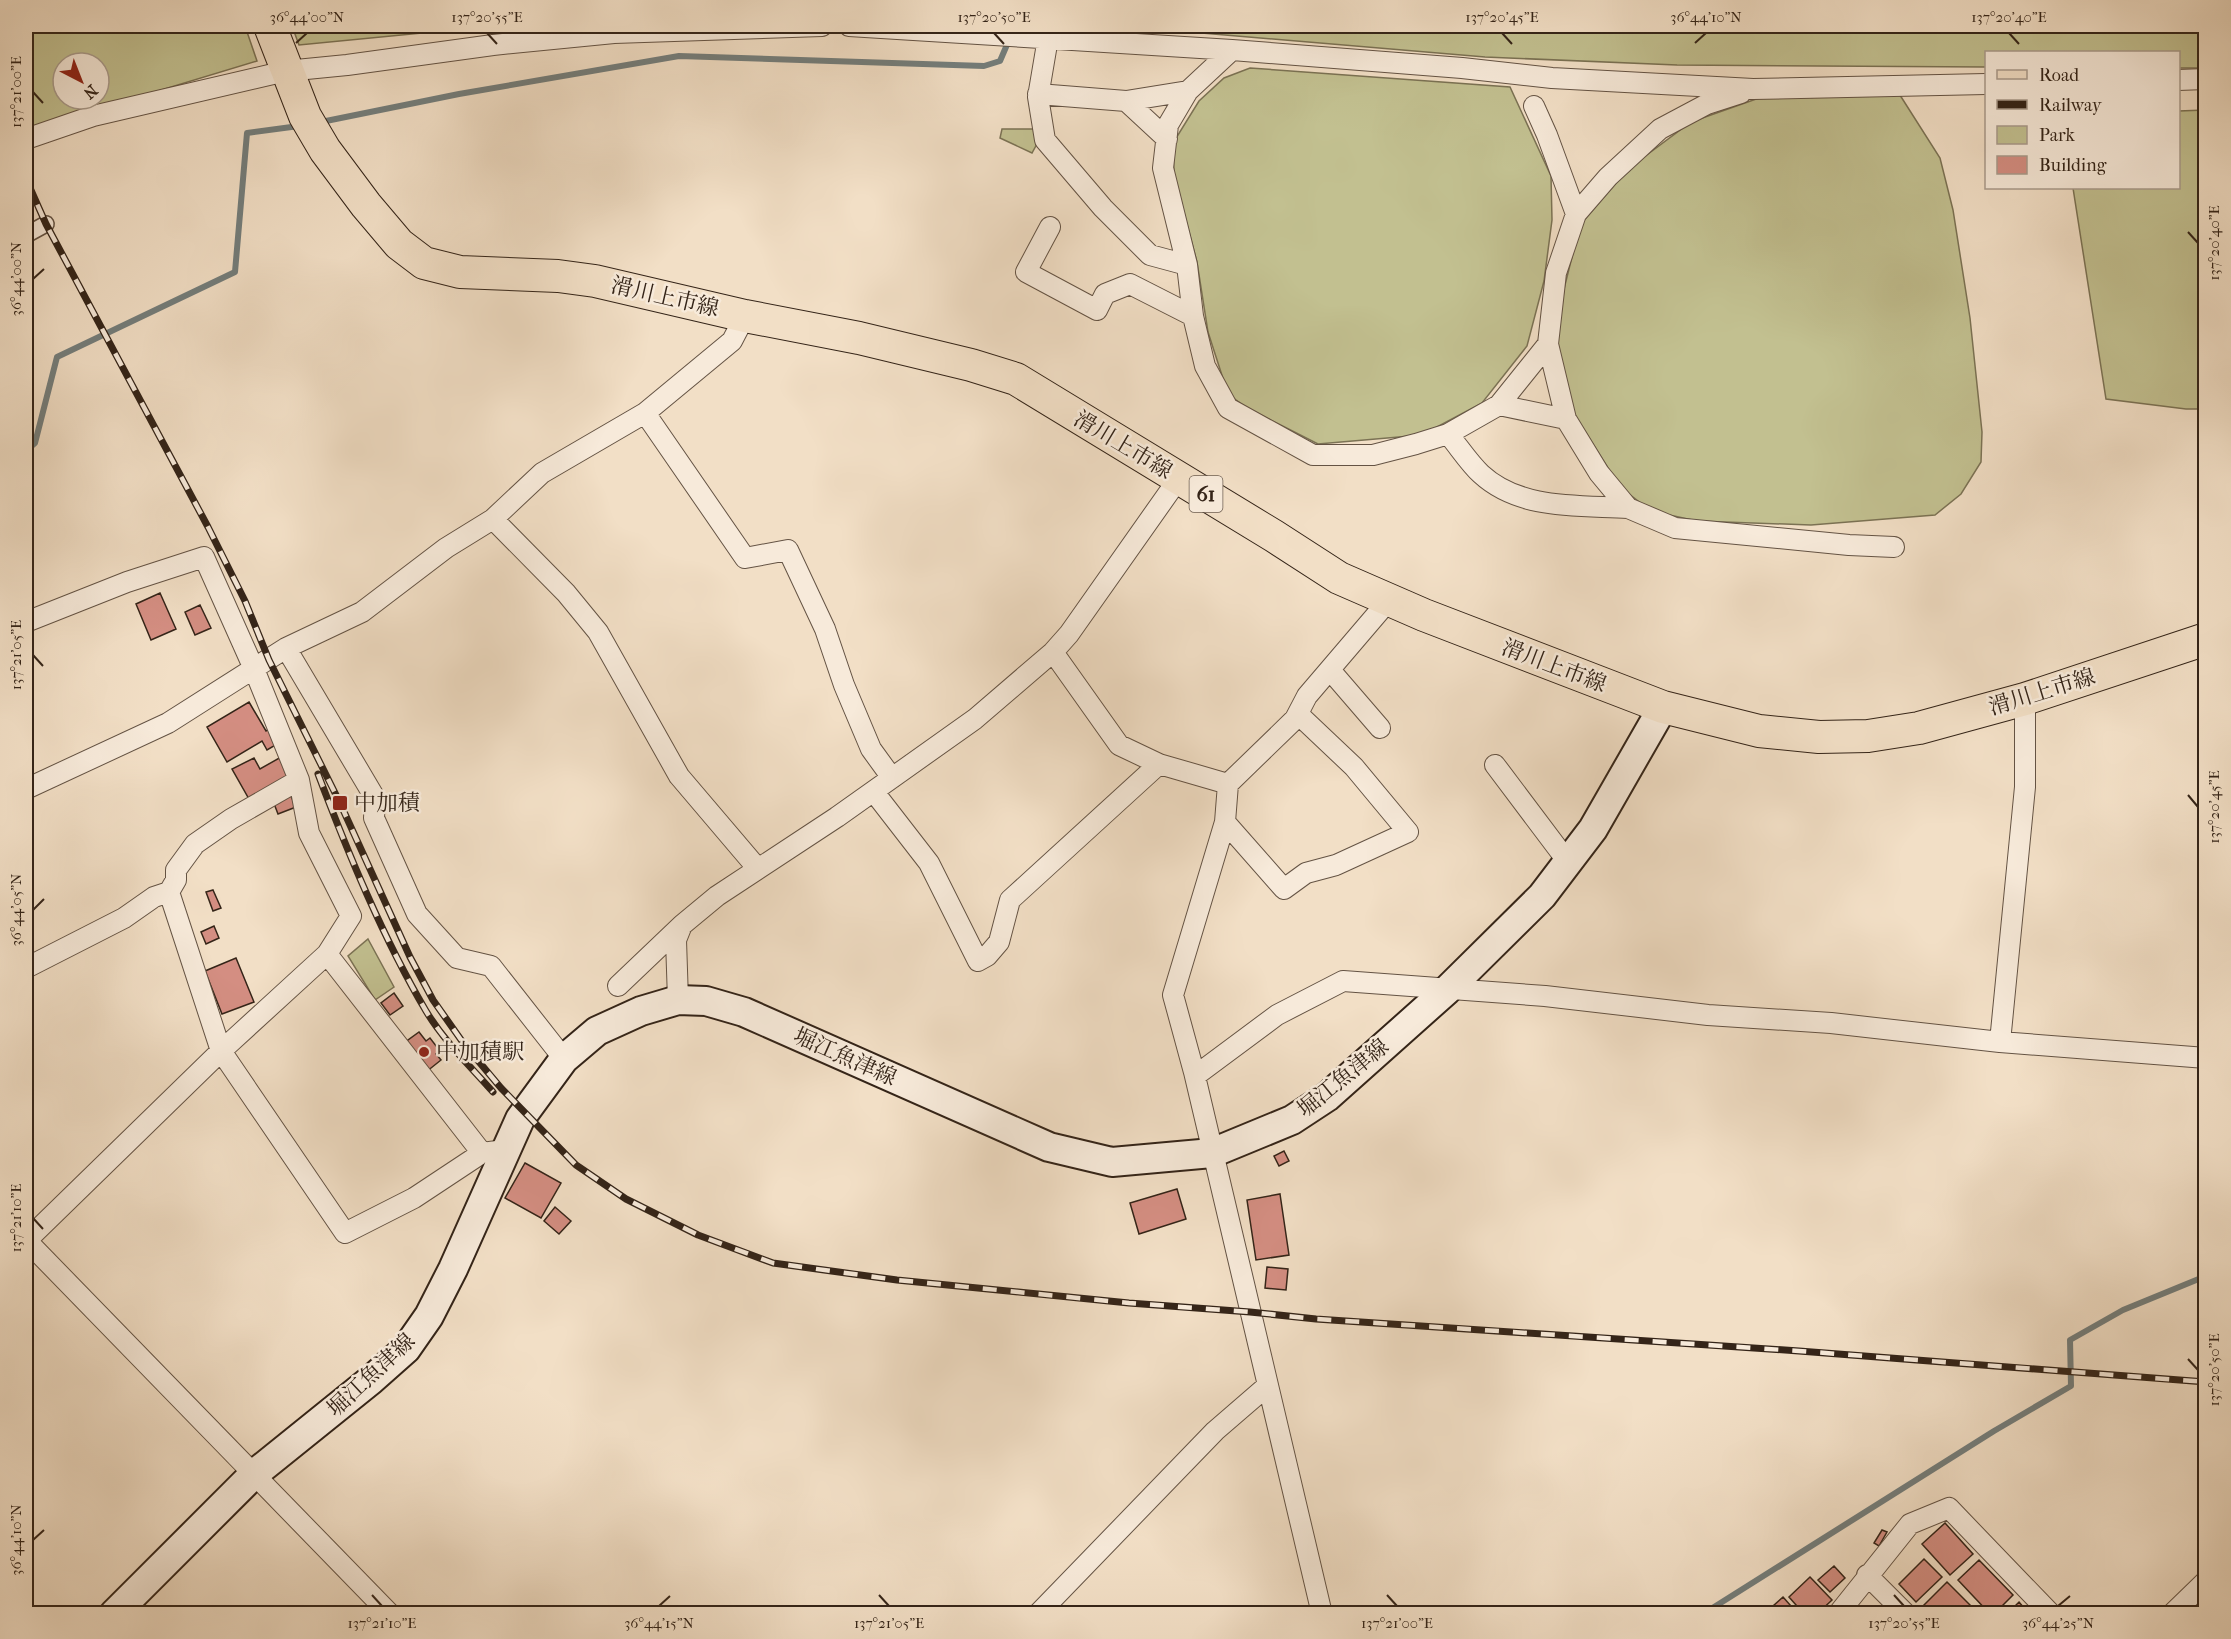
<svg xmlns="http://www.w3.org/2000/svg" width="2231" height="1639" font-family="'IM FELL French Canon','Noto Serif JP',serif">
	<rect width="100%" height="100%" fill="#f2dfc6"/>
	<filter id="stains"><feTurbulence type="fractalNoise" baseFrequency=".00333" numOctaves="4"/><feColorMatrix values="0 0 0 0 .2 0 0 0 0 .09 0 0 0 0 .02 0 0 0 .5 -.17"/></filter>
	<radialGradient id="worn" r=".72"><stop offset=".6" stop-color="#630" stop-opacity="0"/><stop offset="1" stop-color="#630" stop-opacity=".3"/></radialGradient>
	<!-- green -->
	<path fill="#c2c090" stroke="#7b7254" stroke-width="1.5" fill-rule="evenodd" d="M 26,26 L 245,26 L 257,61 L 26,131 ZM 63,63 L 99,63 L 99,99 L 63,99 Z
		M 292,26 L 494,26 L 299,45 Z
		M 1119,26 L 2205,26 L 2206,68 L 2179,68 L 2178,52 L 1986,52 L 1986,67 L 1677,65 L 1485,57 Z
		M 1250,68 L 1510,87 L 1551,176 L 1552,220 L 1544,281 L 1527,346 L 1482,403 L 1422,435 L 1318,444 L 1247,408 L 1228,394 L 1208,332 L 1197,262 L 1174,176 L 1173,143 L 1199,101 L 1224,78 Z
		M 1898,92 L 1940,158 L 1953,210 L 1970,318 L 1982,432 L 1981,462 L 1961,494 L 1935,515 L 1811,525 L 1697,521 L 1651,511 L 1620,487 L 1572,411 L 1557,346 L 1564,289 L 1580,225 L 1628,169 L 1691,122 L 1759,98 Z
		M 2205,110 L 2205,409 L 2186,409 L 2106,399 L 2073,188 L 2178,188 L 2179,111 Z
		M 1002,129 L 1034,129 L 1038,142 L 1032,153 L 1000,138 Z
		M 368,939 L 394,987 L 375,1000 L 348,956 Z"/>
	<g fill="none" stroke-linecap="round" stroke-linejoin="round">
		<!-- stream -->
		<path stroke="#747e7c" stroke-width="6" d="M 321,122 L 459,94 L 679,56 L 984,66 L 1000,61 L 1015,26
			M 26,451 L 35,443 L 57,357 L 235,272 L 247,133 L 299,126
			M 1703,1614 L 1994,1431 L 2071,1386 L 2070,1340 L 2123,1310 L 2206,1276"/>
	</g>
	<!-- building -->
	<path fill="#d48e82" stroke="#342418" stroke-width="1.5" d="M 160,593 L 176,629 L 151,640 L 136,604 Z
		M 200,605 L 211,628 L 195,635 L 185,612 Z
		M 249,702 L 266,731 L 271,728 L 279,743 L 267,750 L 262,741 L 227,762 L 207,727 Z
		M 281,757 L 290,776 L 249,799 L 232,769 L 254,758 L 260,769 Z
		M 290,794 L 296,807 L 278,814 L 273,801 Z
		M 213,890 L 221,908 L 213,911 L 206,892 Z
		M 214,926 L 219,938 L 206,944 L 201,932 Z
		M 236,958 L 254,1002 L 222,1014 L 205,971 Z
		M 394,993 L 403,1006 L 390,1015 L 381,1003 Z
		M 419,1032 L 426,1041 L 430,1038 L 440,1051 L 436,1054 L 441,1060 L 426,1072 L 404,1043 Z
		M 2206,1118 L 2206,1163 L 2200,1162 Z
		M 1284,1151 L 1289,1161 L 1279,1166 L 1274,1156 Z
		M 525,1163 L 561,1183 L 541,1218 L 505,1198 Z
		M 1177,1189 L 1186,1219 L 1139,1234 L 1130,1203 Z
		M 1280,1194 L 1289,1255 L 1256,1260 L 1247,1200 Z
		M 555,1207 L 571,1221 L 559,1234 L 544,1221 Z
		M 1267,1267 L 1288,1269 L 1286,1290 L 1265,1288 Z
		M 1945,1523 L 1973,1554 L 1950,1575 L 1922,1544 Z
		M 1882,1530 L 1887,1532 L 1879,1546 L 1874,1543 Z
		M 1924,1559 L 1942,1577 L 1916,1602 L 1899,1584 Z
		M 1979,1560 L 2013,1595 L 1994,1614 L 1990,1614 L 1958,1580 Z
		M 1834,1566 L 1845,1578 L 1830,1592 L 1818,1580 Z
		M 1810,1577 L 1832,1600 L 1817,1614 L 1804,1614 L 1789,1597 Z
		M 1947,1582 L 1972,1607 L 1966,1614 L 1921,1614 L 1918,1611 Z
		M 1783,1597 L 1798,1614 L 1764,1614 Z
		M 2019,1602 L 2029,1614 L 2007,1614 Z"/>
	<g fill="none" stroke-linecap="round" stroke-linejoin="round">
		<defs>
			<path id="pedestrian" d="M 26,235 L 46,224"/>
			<path id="minor" d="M 849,26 L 1232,50 L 1462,68 L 1552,78 L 1753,89 L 1986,84
				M 1048,38 L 1038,97 L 1045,140 L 1103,208 L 1150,255 L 1187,265 L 1163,168 L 1168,125 L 1188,91 L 1232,50
				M 2178,80 L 2206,79
				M 1038,94 L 1126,101
				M 1534,106 L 1547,135 L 1576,214
				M 26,139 L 93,116 L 286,71 L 347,65 L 493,45 L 614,33 L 822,26
				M 1167,139 L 1126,101 L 1188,91
				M 1050,227 L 1026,272 L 1097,310 L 1105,294 L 1130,284 L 1193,316 L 1187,265
				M 1193,316 L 1205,366 L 1228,408 L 1313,455 L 1373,455 L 1416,444 L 1448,434 L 1499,405 L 1566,419 L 1548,344 L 1499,405
				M 1548,344 L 1556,273 L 1576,214 L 1608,177 L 1660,129 L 1707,104 L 1741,93
				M 645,413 L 745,558 L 788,550 L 825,629 L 844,685 L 871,749 L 892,778
				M 1566,419 L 1599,473 L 1628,508 L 1675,528 L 1849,545 L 1894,547
				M 1448,434 C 1459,447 1469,463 1481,474 C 1520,510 1578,505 1628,508
				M 493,519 L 566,593 L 598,632 L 679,776 L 758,869
				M 26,622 L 127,582 L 204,557 L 254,669 L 299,780 L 309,833 L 351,916 L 327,954 L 221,1051 L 26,1241
				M 286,648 L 375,798 L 374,818 L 417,914 L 457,958 L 491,966 L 564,1059
				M 1053,652 L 1119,745 L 1159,764 L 1228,784
				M 1330,670 L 1380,728
				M 1495,765 L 1568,862
				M 26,789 L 168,723 L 286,648 L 362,612 L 446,548 L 493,519 L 542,473 L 645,413 L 732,341 L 745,316
				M 874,792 L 929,863 L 978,961 L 987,956 L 999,942 L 1010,900 L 1159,764
				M 1225,822 L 1284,889 L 1306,873 L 1336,865 L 1408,832 L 1354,767 L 1298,714
				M 169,892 L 221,1051 L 345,1233 L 414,1198 L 482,1153 L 505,1150
				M 327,954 L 482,1153
				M 26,968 L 124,918 L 154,897 L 169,892 L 176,880 L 176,870 L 195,844 L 231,819 L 299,780
				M 618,986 L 682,925
				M 678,1000 L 676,940 L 682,925 L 717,896 L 837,817 L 975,719 L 1053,652 L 1069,634 L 1179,478
				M 2000,1042 L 2025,787 L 2025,699
				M 1195,1076 L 1277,1015 L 1343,981 L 1545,996 L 1708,1015 L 1831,1023 L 2000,1042 L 2206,1058
				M 26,1240 L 390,1614
				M 1867,1575 L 1906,1614
				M 1038,1614 L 1215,1431 L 1267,1386
				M 1322,1614 L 1194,1072 L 1173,995 L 1225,822 L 1228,784 L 1295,719 L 1307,696 L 1389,600
				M 1838,1614 L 1910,1524 L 1949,1508 L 2051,1614
				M 2172,1614 L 2206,1581"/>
			<path id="secondary" d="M 114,1614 L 253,1475 L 371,1380 L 406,1349 L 429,1316 L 453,1269 L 520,1119 L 564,1059 L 597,1031 L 641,1011 L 678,1000 L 706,1001 L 744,1012 L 1049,1147 L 1112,1162 L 1212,1153 L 1292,1120 L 1327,1097 L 1447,990 L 1542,896 L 1593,829 L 1663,707"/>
			<path id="primary" d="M 270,26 L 305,116 L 325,150 L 366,205 L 399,244 L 424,263 L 460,272 L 558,276 L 595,281 L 745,316 L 859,338 L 971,365 L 1016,379 L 1274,536 L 1339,578 L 1424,615 L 1663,707 L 1759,731 L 1819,737 L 1868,736 L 1919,728 L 2025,699 L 2206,639"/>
		</defs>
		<!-- pedestrian casing -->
		<use href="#pedestrian" stroke="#645344" stroke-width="18"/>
		<!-- minor casing -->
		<use href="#minor" stroke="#645344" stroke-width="22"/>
		<!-- secondary casing -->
		<use href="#secondary" stroke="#342418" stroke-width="32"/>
		<!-- primary casing -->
		<use href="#primary" stroke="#342418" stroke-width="34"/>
		<!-- pedestrian -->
		<use href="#pedestrian" stroke="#f7eada" stroke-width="15"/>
		<!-- minor -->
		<use href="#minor" stroke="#f7eada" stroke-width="20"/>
		<!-- secondary -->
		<use href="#secondary" stroke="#f7eada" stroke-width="28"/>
		<!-- primary -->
		<use href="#primary" stroke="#f2dfc6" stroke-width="32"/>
		<defs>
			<path id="rail" d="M 26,179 L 46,224 L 208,527 L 245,601 L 269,660 L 340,803 L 410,957 L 433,1000 L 464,1044 L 501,1088 L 576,1165 L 626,1199 L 698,1235 L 773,1263 L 897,1280 L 1129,1303 L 1250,1312 L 1316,1319 L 1799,1351 L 2206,1382
				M 318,774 C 348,853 383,938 426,1011 C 444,1041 470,1066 493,1092"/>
		</defs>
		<!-- rail casing -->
		<use href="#rail" stroke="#342418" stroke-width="7"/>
		<!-- rail -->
		<use href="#rail" stroke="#f7eada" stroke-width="4.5" stroke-dasharray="14" stroke-linecap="butt"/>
	</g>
	<!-- ticks -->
	<path fill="none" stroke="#342418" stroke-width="2" d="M 487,33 L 497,44M 994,33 L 1004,44M 1502,33 L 1512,44M 2009,33 L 2019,44M 296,43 L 307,33M 1695,43 L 1706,33M 33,92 L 43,103M 2188,232 L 2198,243M 33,279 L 44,269M 33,655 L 43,666M 2188,795 L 2198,807M 33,910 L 44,899M 33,1218 L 43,1229M 2188,1359 L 2198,1370M 33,1540 L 44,1530M 372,1595 L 382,1606M 879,1595 L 889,1606M 1387,1595 L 1397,1606M 1894,1595 L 1904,1606M 659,1606 L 670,1596M 2058,1606 L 2070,1596"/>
	<!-- markers -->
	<g fill="#8f2418" stroke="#f7eada" stroke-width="2">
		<rect x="332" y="795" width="16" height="16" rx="3"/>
		<circle cx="424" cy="1052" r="6"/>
	</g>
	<g text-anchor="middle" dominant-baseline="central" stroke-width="5" stroke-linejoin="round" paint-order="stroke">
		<!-- shield labels -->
		<rect fill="#f7eada" stroke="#6e5f52" stroke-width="1.5" x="1189.5" y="476" width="33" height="36" rx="4.5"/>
		<g font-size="21" font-weight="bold" fill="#342418">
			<text x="1206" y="494">61</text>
		</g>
		<!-- street labels -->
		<g font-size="22" fill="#342418" stroke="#f7eada">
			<text transform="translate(665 297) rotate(13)">滑川上市線</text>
			<text transform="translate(1123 445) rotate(31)">滑川上市線</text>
			<text transform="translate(1554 666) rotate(21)">滑川上市線</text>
			<text transform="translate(2042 692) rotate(-17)">滑川上市線</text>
			<text transform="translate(845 1057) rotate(24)">堀江魚津線</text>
			<text transform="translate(1343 1078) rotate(-39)">堀江魚津線</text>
			<text transform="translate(371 1375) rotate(-43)">堀江魚津線</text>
		</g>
		<!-- poi labels -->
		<g font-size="22" fill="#342418" stroke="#f7eada" text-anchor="start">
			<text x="354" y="803">中加積</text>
			<text x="436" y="1052">中加積駅</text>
		</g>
	</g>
	<!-- margin -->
	<rect width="2231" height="1639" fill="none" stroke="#f2dfc6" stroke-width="66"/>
	<!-- legend -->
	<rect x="1985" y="51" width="195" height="138" fill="#f7eada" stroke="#a99b8c" stroke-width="1.5"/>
	<rect x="1997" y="70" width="30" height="9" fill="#f2dfc6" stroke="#a99b8c" stroke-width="1.5"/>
	<text x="2039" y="81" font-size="18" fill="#342418">Road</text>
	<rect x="1997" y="100" width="30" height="9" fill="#342418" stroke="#a99b8c" stroke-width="1.5"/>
	<text x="2039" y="111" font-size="18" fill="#342418">Railway</text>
	<rect x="1997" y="126" width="30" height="18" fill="#c2c090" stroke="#a99b8c" stroke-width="1.5"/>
	<text x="2039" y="141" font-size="18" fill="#342418">Park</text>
	<rect x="1997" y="156" width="30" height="18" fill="#d48e82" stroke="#a99b8c" stroke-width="1.5"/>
	<text x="2039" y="171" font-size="18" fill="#342418">Building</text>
	<!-- north arrow -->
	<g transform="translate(81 81) rotate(138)"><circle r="28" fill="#f7eada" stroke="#a99b8c" stroke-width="1.5"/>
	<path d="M0-4.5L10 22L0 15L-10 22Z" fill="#8f2418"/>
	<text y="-9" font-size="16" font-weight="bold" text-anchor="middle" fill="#342418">N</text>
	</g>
	<rect x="33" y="33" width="2165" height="1573" fill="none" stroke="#342418" stroke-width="2"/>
	<g font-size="15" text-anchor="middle" fill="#342418">
		<text x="307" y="22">36°44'00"N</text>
		<text x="487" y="22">137°20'55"E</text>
		<text x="994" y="22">137°20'50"E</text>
		<text x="1502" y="22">137°20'45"E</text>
		<text x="1706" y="22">36°44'10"N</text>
		<text x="2009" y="22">137°20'40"E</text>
		<text transform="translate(16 92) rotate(-90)" y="5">137°21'00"E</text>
		<text transform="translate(2214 243) rotate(-90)" y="5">137°20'40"E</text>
		<text transform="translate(16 279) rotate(-90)" y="5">36°44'00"N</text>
		<text transform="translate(16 655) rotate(-90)" y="5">137°21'05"E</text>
		<text transform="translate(2214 807) rotate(-90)" y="5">137°20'45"E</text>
		<text transform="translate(16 910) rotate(-90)" y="5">36°44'05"N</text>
		<text transform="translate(16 1218) rotate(-90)" y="5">137°21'10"E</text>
		<text transform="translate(2214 1370) rotate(-90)" y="5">137°20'50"E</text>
		<text transform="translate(16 1540) rotate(-90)" y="5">36°44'10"N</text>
		<text x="382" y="1628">137°21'10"E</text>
		<text x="659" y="1628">36°44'15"N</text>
		<text x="889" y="1628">137°21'05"E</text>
		<text x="1397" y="1628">137°21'00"E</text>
		<text x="1904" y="1628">137°20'55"E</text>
		<text x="2058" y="1628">36°44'25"N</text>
	</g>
	<rect width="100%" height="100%" filter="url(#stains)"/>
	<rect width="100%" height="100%" fill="url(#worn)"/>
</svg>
